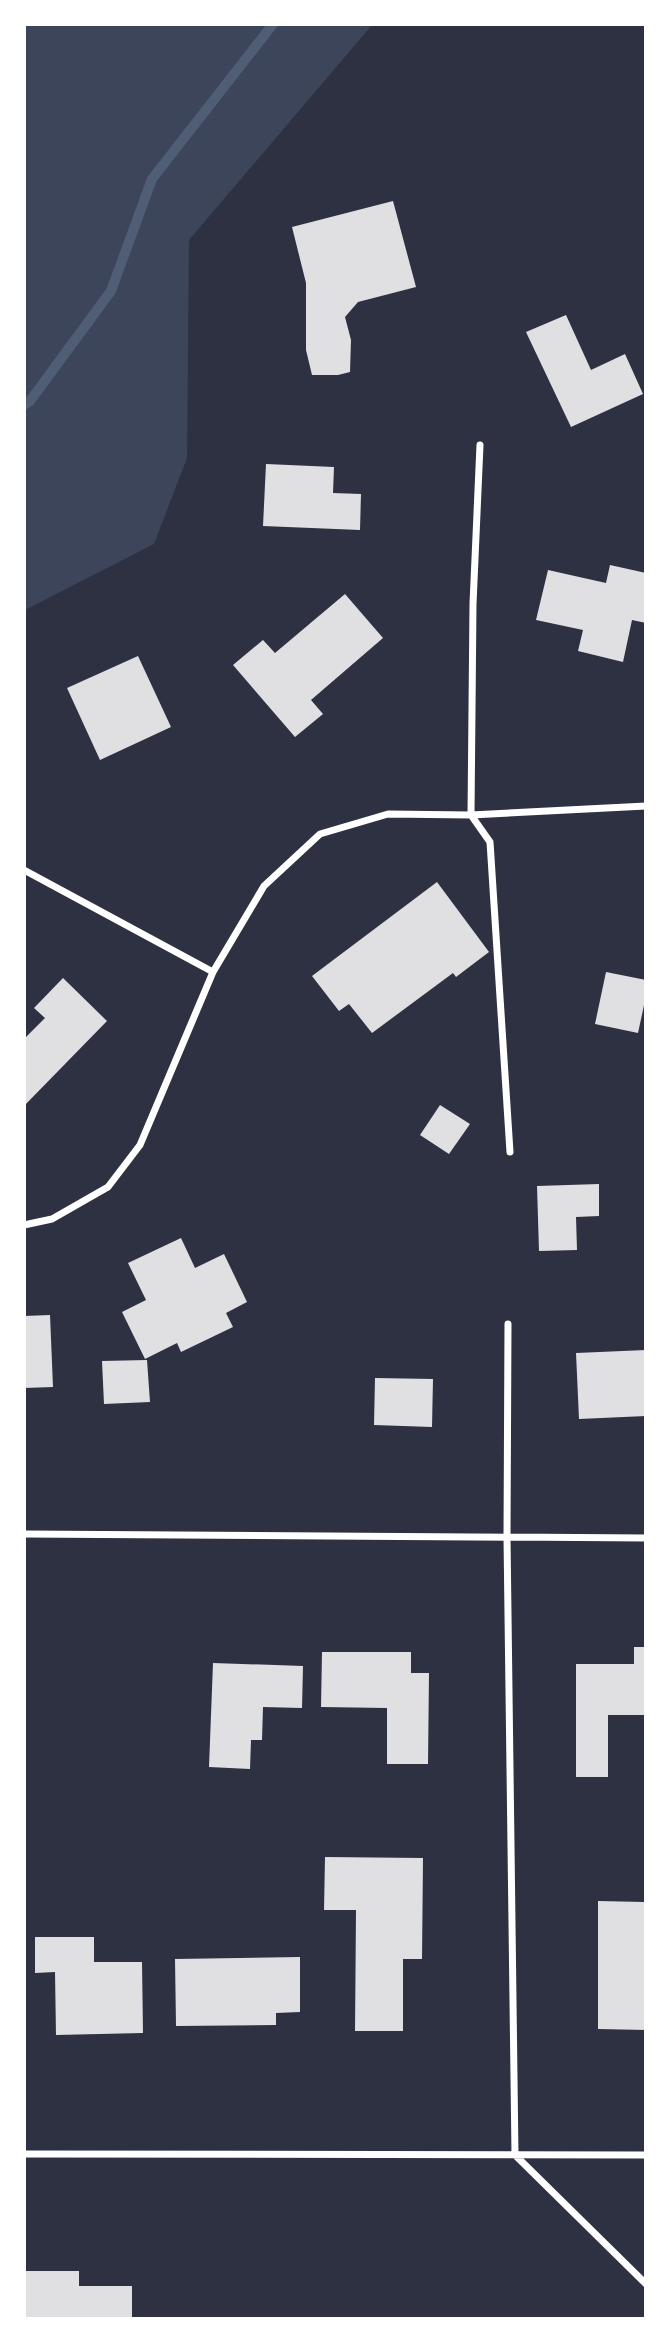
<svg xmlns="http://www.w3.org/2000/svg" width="670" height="2343" font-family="'Titillium Web',sans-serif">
	<rect width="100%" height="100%" fill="#2d3142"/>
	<!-- green -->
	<path fill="#3c4559" d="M 25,24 L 372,25 L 189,240 L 187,458 L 154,544 L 25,610 Z"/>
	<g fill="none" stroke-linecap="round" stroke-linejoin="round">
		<!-- stream -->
		<path stroke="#4f5d75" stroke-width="10" d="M 24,405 L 30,401 L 111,291 L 152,179 L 273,24"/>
	</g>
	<!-- building -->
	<path fill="#e0e0e3" d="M 393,201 L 416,287 L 358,302 L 345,317 L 351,340 L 350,372 L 338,375 L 312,375 L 306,350 L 306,283 L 292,227 Z
		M 566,315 L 591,370 L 625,354 L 643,394 L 571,427 L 526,332 Z
		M 266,464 L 334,467 L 333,493 L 361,494 L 360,530 L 263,526 Z
		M 610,565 L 646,573 L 646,623 L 632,620 L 623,662 L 578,651 L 583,630 L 536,620 L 548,570 L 606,583 Z
		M 345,594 L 383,638 L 311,700 L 323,714 L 295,737 L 233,665 L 263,640 L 275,653 Z
		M 138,656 L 171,727 L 100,760 L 67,688 Z
		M 437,882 L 489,952 L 456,977 L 453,973 L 372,1033 L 349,1004 L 339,1011 L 312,976 Z
		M 606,972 L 646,980 L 646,996 L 638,1033 L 595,1024 Z
		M 63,978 L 107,1021 L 24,1106 L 24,1039 L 45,1018 L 34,1008 Z
		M 440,1105 L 470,1124 L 449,1154 L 420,1135 Z
		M 599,1184 L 599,1216 L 576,1217 L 577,1250 L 539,1251 L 537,1186 Z
		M 181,1238 L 195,1268 L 224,1254 L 247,1302 L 226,1313 L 233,1327 L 181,1352 L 177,1343 L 145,1359 L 122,1312 L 146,1300 L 128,1263 Z
		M 50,1315 L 53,1387 L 24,1388 L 24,1316 Z
		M 646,1350 L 646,1416 L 579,1419 L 576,1353 Z
		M 147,1360 L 150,1402 L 104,1404 L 102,1361 Z
		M 375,1378 L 433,1379 L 432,1427 L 374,1425 Z
		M 634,1647 L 646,1647 L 646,1715 L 608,1715 L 608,1777 L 576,1777 L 576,1664 L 634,1664 Z
		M 322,1652 L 411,1652 L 411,1673 L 429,1673 L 428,1764 L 387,1764 L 387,1708 L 321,1707 Z
		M 213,1663 L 303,1666 L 302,1708 L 263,1707 L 262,1740 L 251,1740 L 250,1769 L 209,1767 Z
		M 325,1857 L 423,1858 L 422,1959 L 403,1959 L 403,2031 L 355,2031 L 356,1910 L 324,1910 Z
		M 598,1901 L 644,1902 L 646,2030 L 598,2029 Z
		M 35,1937 L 94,1937 L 94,1962 L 142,1962 L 143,2033 L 56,2035 L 55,1972 L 35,1973 Z
		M 300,1957 L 300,2012 L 276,2013 L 276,2025 L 176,2026 L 175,1959 Z
		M 24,2271 L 79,2271 L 79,2286 L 132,2286 L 132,2318 L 24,2318 Z"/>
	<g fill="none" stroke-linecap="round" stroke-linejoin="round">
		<!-- minor -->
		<path stroke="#fff" stroke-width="7" d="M 480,445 L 473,604 L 471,815 L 490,842 L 510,1152
			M 24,870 L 213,972
			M 24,1225 L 52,1219 L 108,1187 L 140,1145 L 213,972 L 264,886 L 320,834 L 388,814 L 471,815 L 646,806
			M 508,1324 L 507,1537 L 515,2155 L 646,2284
			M 24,1534 L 646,1538
			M 24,2154 L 646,2155"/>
	</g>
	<!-- border -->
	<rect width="670" height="2343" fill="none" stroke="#ffffff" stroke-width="52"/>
</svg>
